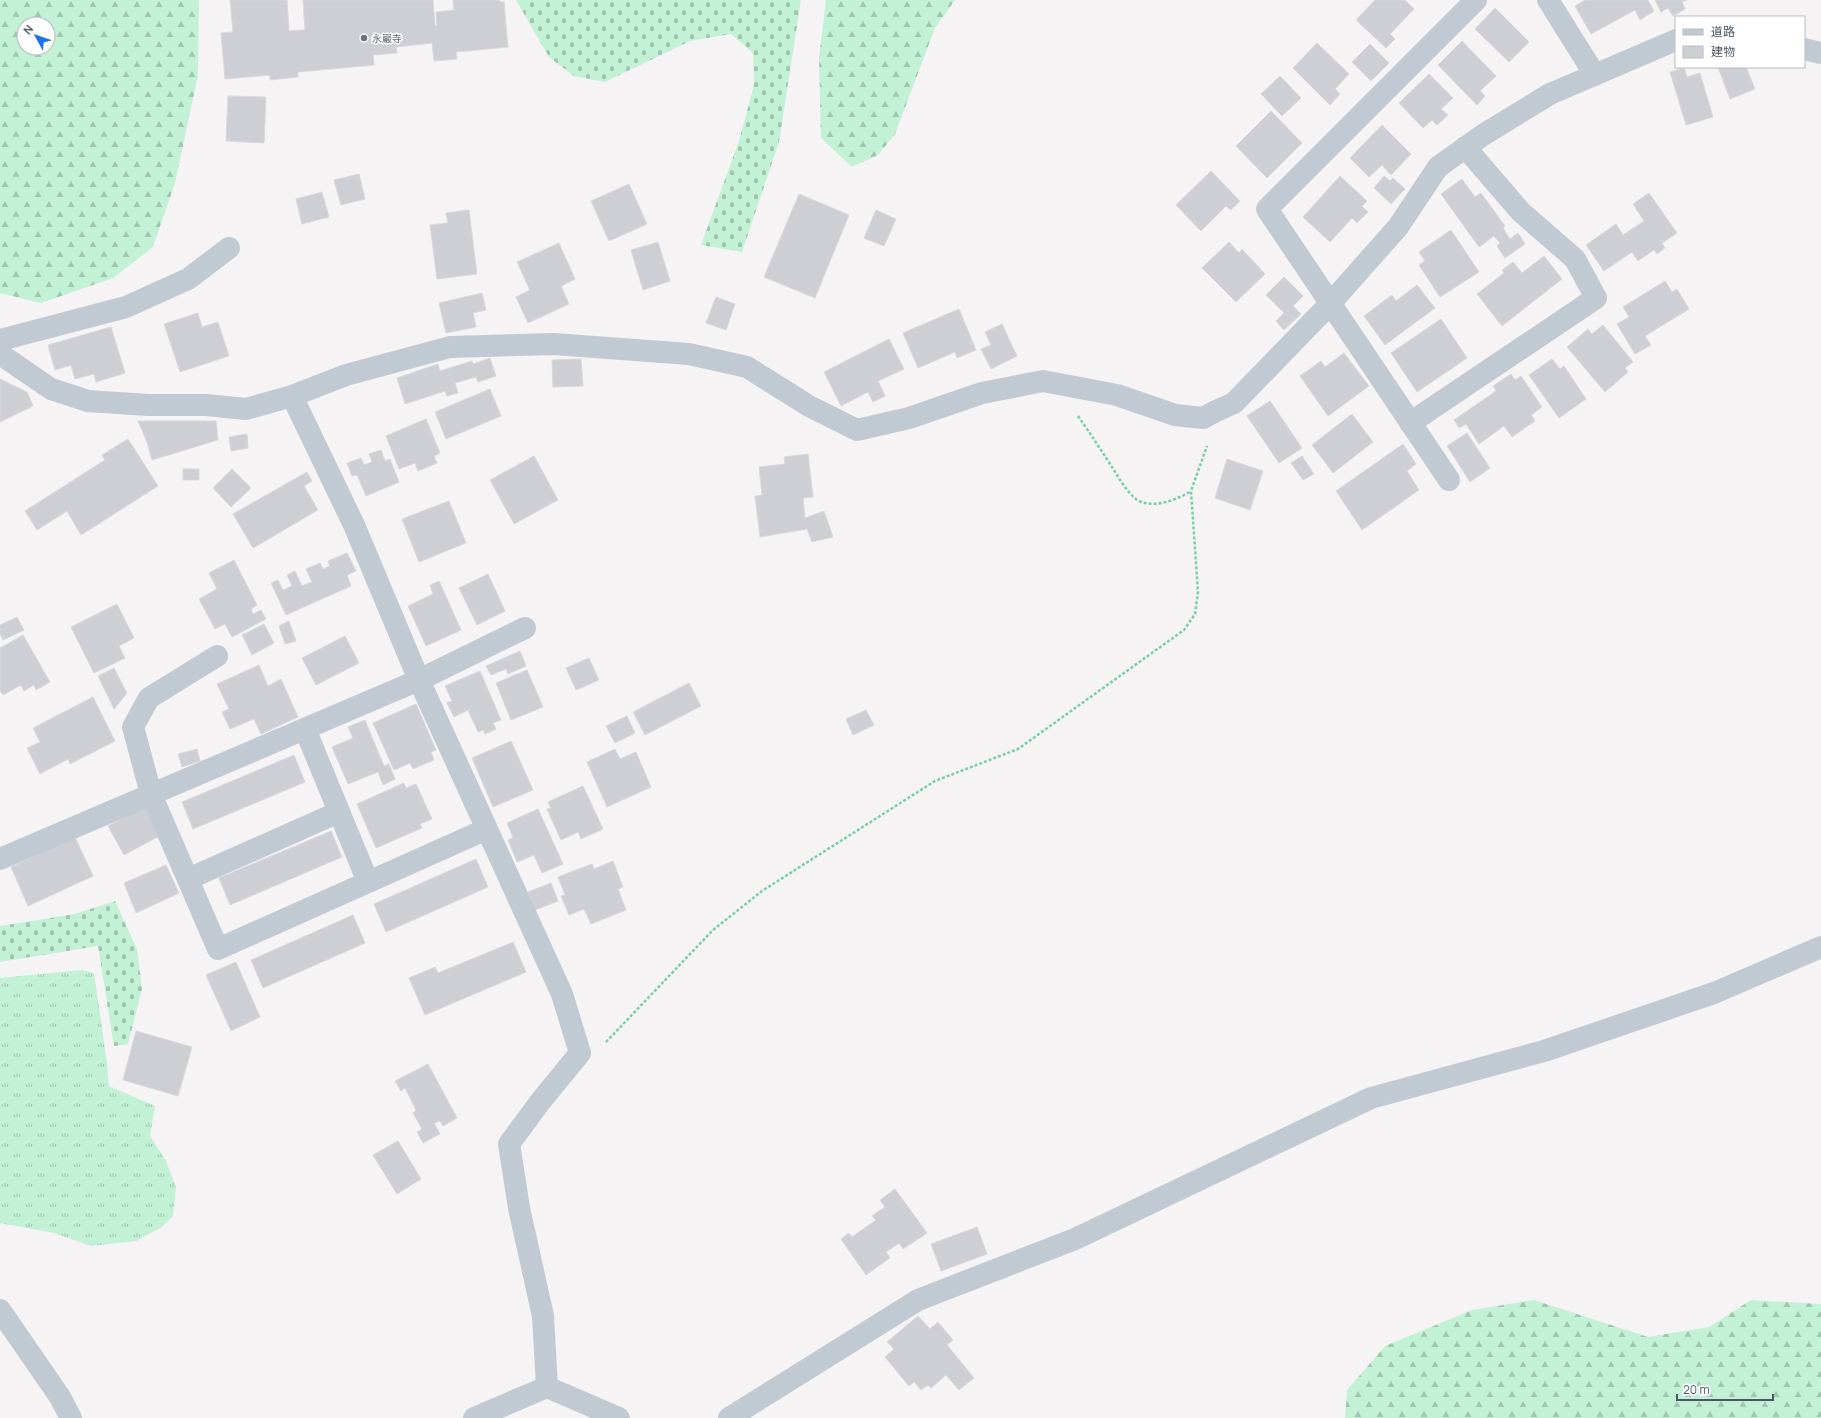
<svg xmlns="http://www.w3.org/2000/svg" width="1821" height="1418" font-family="Manrope,'Noto Sans JP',sans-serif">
	<defs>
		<pattern id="grass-tufts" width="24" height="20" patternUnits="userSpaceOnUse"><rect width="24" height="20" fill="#c3f1d5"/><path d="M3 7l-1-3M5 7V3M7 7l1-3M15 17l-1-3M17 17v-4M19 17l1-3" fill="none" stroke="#a0c6b0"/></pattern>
		<pattern id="forest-firs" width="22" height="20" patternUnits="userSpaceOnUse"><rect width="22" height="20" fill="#c3f1d5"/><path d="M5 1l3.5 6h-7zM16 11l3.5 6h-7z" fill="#a0c6b0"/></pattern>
		<pattern id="cemetery-stones" width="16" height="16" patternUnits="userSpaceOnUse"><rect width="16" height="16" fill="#c3f1d5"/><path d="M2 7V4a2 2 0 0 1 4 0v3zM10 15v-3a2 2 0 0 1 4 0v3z" fill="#a0c6b0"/></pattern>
	</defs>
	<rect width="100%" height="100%" fill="#f5f3f3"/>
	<!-- grass -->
	<path fill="url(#grass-tufts)" d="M 81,970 L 94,973 L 107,1063 L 109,1086 L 155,1106 L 150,1136 L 166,1161 L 176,1187 L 173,1216 L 162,1227 L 136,1241 L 91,1246 L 54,1233 L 0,1223 L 0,978 Z"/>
	<!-- forest -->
	<path fill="url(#forest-firs)" fill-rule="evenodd" d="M 0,0 L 199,0 L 198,75 L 175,183 L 153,247 L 113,278 L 41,303 L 0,293 ZM 24,24 L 48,24 L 48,48 L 24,48 Z
		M 826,0 L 955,0 L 935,28 L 895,134 L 878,155 L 852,167 L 821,138 L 819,58 Z
		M 1534,1300 L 1648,1337 L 1709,1327 L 1751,1300 L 1821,1304 L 1821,1418 L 1345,1418 L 1347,1390 L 1385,1346 L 1472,1310 Z"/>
	<!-- cemetery -->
	<path fill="url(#cemetery-stones)" d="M 516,0 L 801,0 L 779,142 L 742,252 L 701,245 L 739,141 L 754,85 L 753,53 L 731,34 L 690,41 L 605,82 L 574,76 L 549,57 Z
		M 115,901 L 137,949 L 142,989 L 128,1044 L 114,1046 L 98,946 L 0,962 L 0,926 L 75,914 Z"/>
	<!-- building -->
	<path fill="#cdcfd5" stroke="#d7d9de" d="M 230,0 L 287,0 L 289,31 L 305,30 L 303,0 L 433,0 L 435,26 L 437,26 L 436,12 L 454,10 L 453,0 L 500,0 L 500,2 L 504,2 L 508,47 L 456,52 L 457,59 L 434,61 L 432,43 L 396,47 L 397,53 L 373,55 L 374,65 L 298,72 L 298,77 L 270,80 L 270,75 L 225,79 L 221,33 L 233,32 Z
		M 1375,0 L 1405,0 L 1414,9 L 1390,34 L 1395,39 L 1386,48 L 1356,20 Z
		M 1585,0 L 1648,0 L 1654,11 L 1640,20 L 1635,10 L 1591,34 L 1575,6 Z
		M 1655,0 L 1687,0 L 1682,2 L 1685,9 L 1673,16 L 1668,8 L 1661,12 Z
		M 1495,8 L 1529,42 L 1509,62 L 1475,29 Z
		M 1462,41 L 1496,76 L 1480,91 L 1485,96 L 1477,105 L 1438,65 Z
		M 1317,43 L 1349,74 L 1335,89 L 1340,94 L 1330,105 L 1293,68 Z
		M 1370,44 L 1389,63 L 1371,81 L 1352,62 Z
		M 1718,67 L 1746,67 L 1755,89 L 1730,99 Z
		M 1684,68 L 1687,77 L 1700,73 L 1713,117 L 1686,125 L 1670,72 Z
		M 1429,74 L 1453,98 L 1441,109 L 1448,115 L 1437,125 L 1432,120 L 1423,128 L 1399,103 Z
		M 1280,76 L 1301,98 L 1282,116 L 1261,94 Z
		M 228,96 L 266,97 L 264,143 L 226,141 Z
		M 1271,111 L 1302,143 L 1267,178 L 1236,146 Z
		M 1382,125 L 1411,154 L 1391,175 L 1382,165 L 1369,177 L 1350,158 Z
		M 1211,171 L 1240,201 L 1231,210 L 1226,206 L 1201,231 L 1176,205 Z
		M 359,174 L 365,199 L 341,205 L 334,180 Z
		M 1340,176 L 1367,201 L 1362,206 L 1368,212 L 1357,223 L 1352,218 L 1330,242 L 1303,217 Z
		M 1384,176 L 1390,181 L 1393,178 L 1405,189 L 1391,204 L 1374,188 Z
		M 1462,179 L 1475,197 L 1481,193 L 1505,226 L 1503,228 L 1510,239 L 1518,233 L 1525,244 L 1505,258 L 1497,246 L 1500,243 L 1494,236 L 1479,247 L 1441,194 Z
		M 629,184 L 647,224 L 609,241 L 591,201 Z
		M 322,192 L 329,217 L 302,224 L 296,199 Z
		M 1649,193 L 1677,233 L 1662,243 L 1665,248 L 1657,254 L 1654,250 L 1638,261 L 1632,252 L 1604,271 L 1586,245 L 1616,224 L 1623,235 L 1644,221 L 1633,204 Z
		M 799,194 L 849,215 L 815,298 L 764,277 Z
		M 469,210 L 477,274 L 437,279 L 430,225 L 448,223 L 446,213 Z
		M 876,210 L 896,219 L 884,246 L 864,238 Z
		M 1451,230 L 1479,272 L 1440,297 L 1419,265 L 1425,261 L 1419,252 Z
		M 658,242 L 670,281 L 643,290 L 631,250 Z
		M 1229,242 L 1239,253 L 1242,249 L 1265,274 L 1236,302 L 1202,268 Z
		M 559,243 L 575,279 L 561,286 L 569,304 L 528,323 L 516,297 L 530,290 L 517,262 Z
		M 1544,256 L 1562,279 L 1502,326 L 1477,294 L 1504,273 L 1502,270 L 1513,262 L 1522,273 Z
		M 1284,277 L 1303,296 L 1293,306 L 1301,314 L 1284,330 L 1276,321 L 1284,313 L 1266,295 Z
		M 1665,281 L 1672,292 L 1677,289 L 1689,309 L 1645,336 L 1651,345 L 1635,354 L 1617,324 L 1629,317 L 1623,307 Z
		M 1417,285 L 1435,308 L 1385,345 L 1364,316 L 1392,295 L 1396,301 Z
		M 482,293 L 486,310 L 473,313 L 476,327 L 446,333 L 439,303 Z
		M 716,297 L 735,304 L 726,330 L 706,323 Z
		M 959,309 L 976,350 L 957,358 L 955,352 L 918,368 L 903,333 Z
		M 198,313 L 202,327 L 218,322 L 229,356 L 180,372 L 164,324 Z
		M 1441,319 L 1467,358 L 1417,392 L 1391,353 Z
		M 1002,324 L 1017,356 L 991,369 L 981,349 L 991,345 L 985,332 Z
		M 1603,325 L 1633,362 L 1625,368 L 1628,372 L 1605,392 L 1567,347 L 1588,329 L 1592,334 Z
		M 111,327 L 125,373 L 96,382 L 94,374 L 75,379 L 71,365 L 55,370 L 48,345 Z
		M 889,339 L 904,369 L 878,381 L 885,396 L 873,402 L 868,392 L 841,406 L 824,372 Z
		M 1344,353 L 1369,386 L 1328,416 L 1300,376 L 1321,361 L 1325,367 Z
		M 490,358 L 496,376 L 478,382 L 476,377 L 455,383 L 458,393 L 447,396 L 445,391 L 405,404 L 397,378 L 438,364 L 440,371 L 472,361 L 473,364 Z
		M 581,359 L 583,386 L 553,387 L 552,360 Z
		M 1552,359 L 1560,369 L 1564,366 L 1586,399 L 1559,418 L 1529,375 Z
		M 1511,374 L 1515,380 L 1521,376 L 1542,407 L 1531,415 L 1535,421 L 1512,437 L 1504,426 L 1479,444 L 1466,424 L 1459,428 L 1454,420 L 1496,391 L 1493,386 Z
		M 0,379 L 27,392 L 33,406 L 0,422 Z
		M 490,389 L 501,416 L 446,439 L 435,412 Z
		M 1270,401 L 1302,448 L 1279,463 L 1247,416 Z
		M 1352,414 L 1373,442 L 1333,473 L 1312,445 Z
		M 426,419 L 440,453 L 434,456 L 437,463 L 418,471 L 415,463 L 399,469 L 386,436 Z
		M 138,421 L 216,421 L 218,440 L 152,460 L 147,442 Z
		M 1467,433 L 1490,468 L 1470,482 L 1447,446 Z
		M 247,434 L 248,448 L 231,451 L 229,437 Z
		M 128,439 L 158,486 L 81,535 L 67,511 L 37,530 L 25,511 L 105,460 L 102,455 Z
		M 1403,444 L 1416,464 L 1407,471 L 1419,490 L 1362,530 L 1336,491 Z
		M 381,450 L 385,461 L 390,459 L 399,482 L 366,496 L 357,475 L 352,476 L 347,463 L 361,458 L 364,465 L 372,462 L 369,454 Z
		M 808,454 L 813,497 L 803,498 L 805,518 L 824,511 L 833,537 L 812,542 L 807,529 L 760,537 L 755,496 L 762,495 L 759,467 L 785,464 L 784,457 Z
		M 534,456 L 558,500 L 514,524 L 490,480 Z
		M 1302,456 L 1314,474 L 1303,480 L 1291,463 Z
		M 1227,459 L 1263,471 L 1250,510 L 1215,498 Z
		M 183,469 L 199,469 L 199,480 L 183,480 Z
		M 232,469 L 251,488 L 231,507 L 213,488 Z
		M 307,472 L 312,481 L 304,486 L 318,510 L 253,548 L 233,514 Z
		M 449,501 L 466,543 L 419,562 L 402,519 Z
		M 347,553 L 356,571 L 347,575 L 351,586 L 286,615 L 271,583 L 278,580 L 283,590 L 292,586 L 287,575 L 295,571 L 302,586 L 312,582 L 306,569 L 320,563 L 323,569 L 330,566 L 328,561 Z
		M 234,560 L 257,605 L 251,609 L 253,614 L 261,610 L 266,619 L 232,637 L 225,624 L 215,629 L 199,599 L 217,589 L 209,573 Z
		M 488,574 L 505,611 L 477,625 L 459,588 Z
		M 439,581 L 461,630 L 426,646 L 408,606 L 433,594 L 430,585 Z
		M 117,604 L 134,638 L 119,646 L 125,658 L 94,673 L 71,627 Z
		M 17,617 L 24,630 L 3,640 L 0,634 L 0,625 Z
		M 289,621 L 296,641 L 285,644 L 279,626 Z
		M 264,624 L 274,643 L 252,655 L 242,635 Z
		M 23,635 L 50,682 L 36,690 L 34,685 L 24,691 L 21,685 L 3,695 L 0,690 L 0,648 Z
		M 345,636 L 359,663 L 316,685 L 302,658 Z
		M 520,651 L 526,666 L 508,674 L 506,669 L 491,675 L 486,666 Z
		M 589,658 L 599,680 L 576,690 L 566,668 Z
		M 259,665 L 268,686 L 281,679 L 298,717 L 261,734 L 254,719 L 230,729 L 222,712 L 229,709 L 217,684 Z
		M 114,668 L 127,693 L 114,709 L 98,676 Z
		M 527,670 L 543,707 L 511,720 L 496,683 Z
		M 480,671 L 501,720 L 493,723 L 496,729 L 485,734 L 483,730 L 478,732 L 468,710 L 454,717 L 447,703 L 452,701 L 445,686 Z
		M 689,683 L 701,706 L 645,735 L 633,712 Z
		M 93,697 L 115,741 L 70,764 L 68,759 L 40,774 L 27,748 L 40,742 L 33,728 Z
		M 416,704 L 436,750 L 431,752 L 434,760 L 413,769 L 410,763 L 394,770 L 373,723 Z
		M 866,710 L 874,725 L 853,735 L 846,719 Z
		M 627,716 L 635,733 L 615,743 L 606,726 Z
		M 365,720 L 384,766 L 389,764 L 395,779 L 383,785 L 378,772 L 348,784 L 332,747 L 353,738 L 348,727 Z
		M 511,741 L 533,790 L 493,807 L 472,758 Z
		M 197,749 L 200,761 L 182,767 L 178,754 Z
		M 615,749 L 620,759 L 636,752 L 651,787 L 607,807 L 587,762 Z
		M 294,755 L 305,782 L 193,829 L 182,802 Z
		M 404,783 L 406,788 L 416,784 L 432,819 L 420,824 L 422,828 L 376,848 L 357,804 Z
		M 583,786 L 603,829 L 581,839 L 578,832 L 561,840 L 547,809 L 551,808 L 548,802 Z
		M 146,806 L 161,835 L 124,855 L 108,826 Z
		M 538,809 L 563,864 L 542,873 L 534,855 L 517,862 L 508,840 L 513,838 L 507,823 Z
		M 331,831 L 342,857 L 230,905 L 219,878 Z
		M 75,837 L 93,876 L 28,906 L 11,867 Z
		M 476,859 L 488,887 L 386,932 L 374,904 Z
		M 613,861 L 623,887 L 618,889 L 626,910 L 591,924 L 584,909 L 569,915 L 561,896 L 565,895 L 558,877 L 592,864 L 594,869 Z
		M 166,865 L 179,893 L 136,913 L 124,883 Z
		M 551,883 L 558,901 L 535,910 L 528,892 Z
		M 353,915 L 365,943 L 263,988 L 251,960 Z
		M 513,942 L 526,972 L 425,1015 L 409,978 L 435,967 L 438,973 Z
		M 236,962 L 260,1017 L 231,1031 L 206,975 Z
		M 136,1031 L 192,1047 L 178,1096 L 123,1080 Z
		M 428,1064 L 457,1118 L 443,1126 L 440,1121 L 434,1123 L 440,1134 L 423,1143 L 417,1132 L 422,1129 L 413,1113 L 416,1110 L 405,1088 L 401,1091 L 395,1081 Z
		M 398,1141 L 421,1179 L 397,1194 L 373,1155 Z
		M 895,1189 L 927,1233 L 903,1249 L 899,1243 L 886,1252 L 890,1258 L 866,1275 L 841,1239 L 849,1233 L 852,1237 L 876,1220 L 872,1216 L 885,1207 L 880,1200 Z
		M 977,1227 L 987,1254 L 941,1271 L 931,1244 Z
		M 918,1316 L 930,1329 L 938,1322 L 953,1340 L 947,1345 L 974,1378 L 959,1390 L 946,1375 L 931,1388 L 928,1385 L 921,1390 L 914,1382 L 909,1386 L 885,1357 L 894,1349 L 887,1342 Z"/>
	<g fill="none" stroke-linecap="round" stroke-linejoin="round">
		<!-- path -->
		<path stroke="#7ad0a6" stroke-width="2.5" stroke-dasharray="3 2" stroke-linecap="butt" d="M 1078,416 C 1090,433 1101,450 1112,467 C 1119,478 1126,491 1136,499 C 1151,510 1177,500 1191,491
			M 606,1042 L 713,930 L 762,891 L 935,781 L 1018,749 L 1184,630 L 1195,614 L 1198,592 L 1191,491 L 1207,446"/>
		<!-- street -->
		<path stroke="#c1cad2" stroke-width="22" d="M 1548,0 L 1595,75
			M 1804,49 L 1821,53
			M 0,340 L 126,307 L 188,279 L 229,248
			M 0,354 L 51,389 L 88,401 L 148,405 L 206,405 L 246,409 L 292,396 L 346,375 L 450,347 L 554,344 L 689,354 L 747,367 L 809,406 L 857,430 L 909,418 L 982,393 L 1043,381 L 1117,395 L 1175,415 L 1203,418 L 1216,411 L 1234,403 L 1327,307 L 1398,227 L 1438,167 L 1483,135 L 1550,94 L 1676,40
			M 292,396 L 354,525 L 419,680 L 562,994 L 580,1053 L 540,1102 L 509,1144 L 519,1208 L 543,1316 L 547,1387
			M 1410,423 L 1596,298 L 1575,259 L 1521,212 L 1465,147
			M 1449,480 L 1267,209 L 1476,0
			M 217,656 L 149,698 L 133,727 L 151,794 L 218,949 L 487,829
			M 305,729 L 368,882
			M 0,859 L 419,680 L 525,628
			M 188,879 L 339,812
			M 0,1310 L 60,1397 L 71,1418
			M 474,1418 L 547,1387 L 619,1418
			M 729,1418 L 918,1300 L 1075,1239 L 1371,1098 L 1544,1051 L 1714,993 L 1821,947"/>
	</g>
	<!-- markers -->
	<circle fill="#6b7280" stroke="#fff" stroke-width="1.5" cx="364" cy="38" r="4"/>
	<g text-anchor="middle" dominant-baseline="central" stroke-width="3" stroke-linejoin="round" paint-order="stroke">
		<!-- worship labels -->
		<g font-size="10" fill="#5b616d" stroke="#fff" text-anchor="start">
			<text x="372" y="38">永巖寺</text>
		</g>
	</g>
	<!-- legend -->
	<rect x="1675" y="16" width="130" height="52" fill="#ffffff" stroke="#b7bbc0"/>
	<rect x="1683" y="29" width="20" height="6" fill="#c1cad2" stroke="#b7bbc0"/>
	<text x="1711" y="36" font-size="12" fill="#4a5661">道路</text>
	<rect x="1683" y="46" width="20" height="12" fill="#cdcfd5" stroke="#b7bbc0"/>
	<text x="1711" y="56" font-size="12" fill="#4a5661">建物</text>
	<!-- north arrow -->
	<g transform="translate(36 36) rotate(310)"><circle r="19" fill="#ffffff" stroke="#b7bbc0"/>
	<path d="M0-3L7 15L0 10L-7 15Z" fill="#1a73e8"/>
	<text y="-6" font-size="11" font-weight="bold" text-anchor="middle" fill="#4a5661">N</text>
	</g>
	<!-- scale -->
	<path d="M1677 1394v6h96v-6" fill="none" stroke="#4a5661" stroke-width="2"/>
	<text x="1683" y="1394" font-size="12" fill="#4a5661" stroke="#ffffff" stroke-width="3" paint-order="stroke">20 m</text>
</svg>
